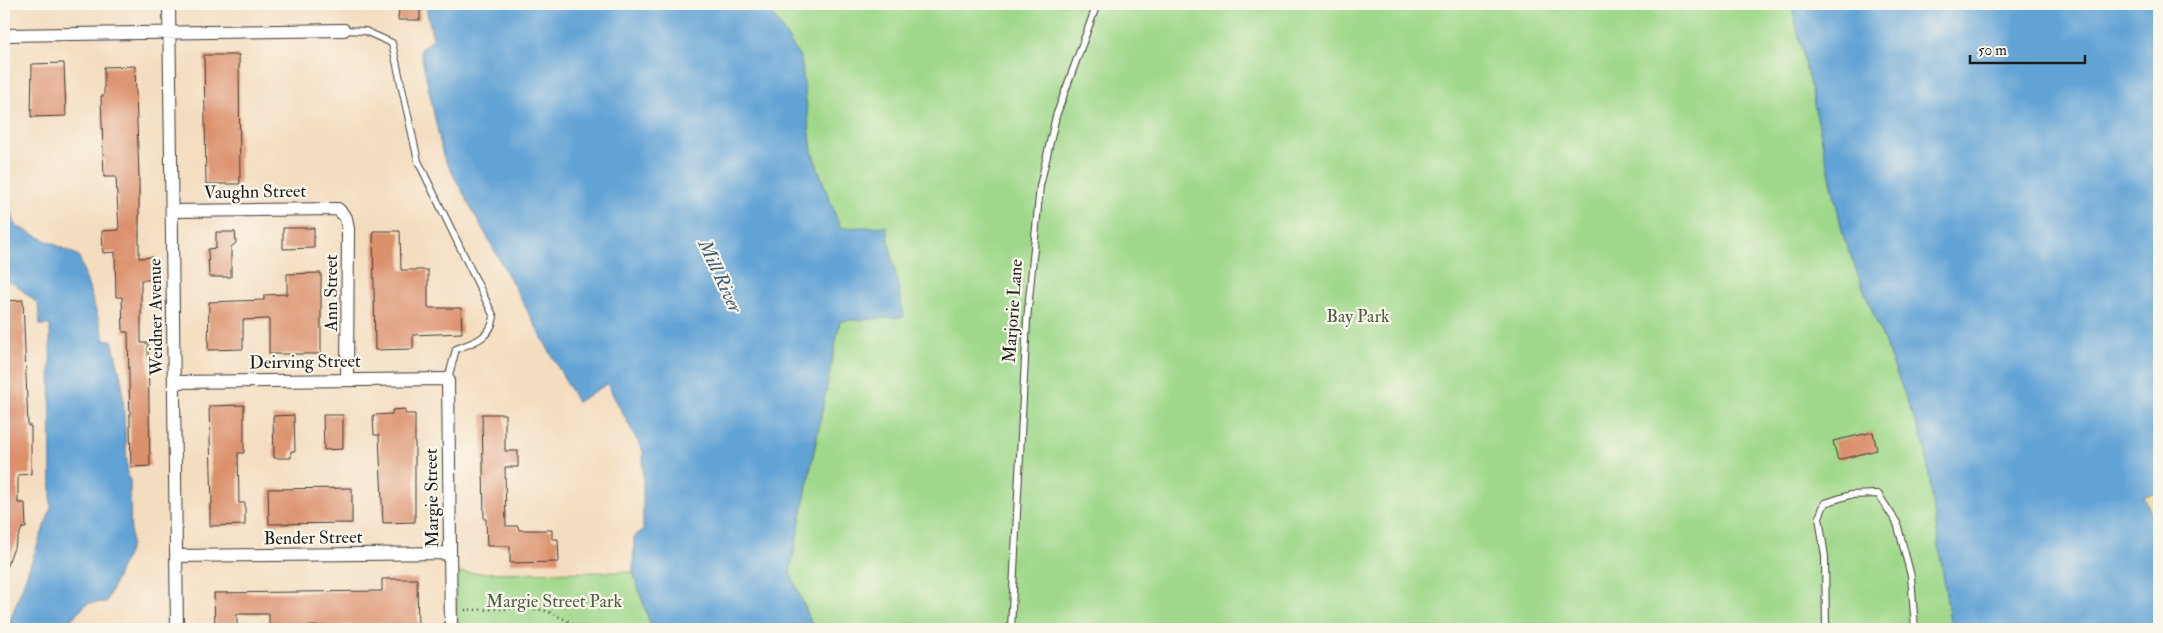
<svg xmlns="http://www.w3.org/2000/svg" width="2163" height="633" font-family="'IM FELL Double Pica',serif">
	<rect width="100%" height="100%" fill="#fbf7ec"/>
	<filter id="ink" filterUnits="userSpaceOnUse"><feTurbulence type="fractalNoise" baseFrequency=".02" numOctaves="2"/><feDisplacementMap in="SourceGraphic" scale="10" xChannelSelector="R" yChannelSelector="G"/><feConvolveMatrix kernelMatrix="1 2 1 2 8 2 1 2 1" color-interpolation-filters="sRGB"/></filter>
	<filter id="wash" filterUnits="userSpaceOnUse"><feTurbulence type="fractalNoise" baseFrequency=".0096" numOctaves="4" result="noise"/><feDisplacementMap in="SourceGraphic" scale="20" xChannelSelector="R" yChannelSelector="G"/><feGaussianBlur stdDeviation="1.12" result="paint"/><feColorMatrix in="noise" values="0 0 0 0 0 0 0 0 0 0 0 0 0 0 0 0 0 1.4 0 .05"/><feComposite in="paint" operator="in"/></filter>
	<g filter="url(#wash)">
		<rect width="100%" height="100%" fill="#f4ddbf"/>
		<!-- green -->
		<path fill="#9fd88a" stroke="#5e7a53" d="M 766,4 L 1789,4 L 1792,6 L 1844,238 L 1925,447 L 1951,629 L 814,629 L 790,572 L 840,320 L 903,317 L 840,228 L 812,152 L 801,59 Z
			M 633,572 L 652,629 L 457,629 L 456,573 Z"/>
		<!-- sand -->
		<path fill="#eeda9e" stroke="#857b5d" d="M 2159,493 L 2159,533 L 2144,496 Z"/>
		<!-- water -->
		<path fill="#62a3d5" stroke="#3f6078" d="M 425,4 L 766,4 L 801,59 L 812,152 L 840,228 L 886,226 L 904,317 L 840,321 L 790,572 L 814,629 L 652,629 L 633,572 L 634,537 L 643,530 L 643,451 L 607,384 L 577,402 L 443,156 L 420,49 L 433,39 Z
			M 1789,4 L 2159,4 L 2159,493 L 2144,496 L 2159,533 L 2159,629 L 1951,629 L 1925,447 L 1844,238 L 1792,6 Z
			M 11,211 L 16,226 L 79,256 L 105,340 L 112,340 L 122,382 L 128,479 L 130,479 L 131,546 L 106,602 L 88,603 L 61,629 L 7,629 L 51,508 L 50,325 L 40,325 L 38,304 L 16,285 L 4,280 L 4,213 Z"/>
		<g id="blocks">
			<!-- building -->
			<path fill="#dc916d" d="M 399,4 L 420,4 L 420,20 L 398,20 Z
				M 204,55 L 239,55 L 240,184 L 206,184 Z
				M 64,63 L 66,116 L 31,117 L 32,64 Z
				M 135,66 L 139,177 L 139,258 L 152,257 L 152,280 L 141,280 L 141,343 L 148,343 L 150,466 L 131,467 L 128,332 L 123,332 L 122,297 L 116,297 L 115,252 L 103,253 L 102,231 L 119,230 L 116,177 L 104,177 L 101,96 L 104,96 L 104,67 Z
				M 283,228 L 314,228 L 314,248 L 283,249 Z
				M 373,231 L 400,231 L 401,270 L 428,270 L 428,308 L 461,308 L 462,333 L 413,335 L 413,349 L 375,350 Z
				M 216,232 L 235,232 L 236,243 L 231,247 L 231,277 L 209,277 L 208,249 L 216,248 Z
				M 321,273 L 321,354 L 269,354 L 269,319 L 243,320 L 243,349 L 208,350 L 209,302 L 264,300 L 264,295 L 287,294 L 287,274 Z
				M 23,300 L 28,426 L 31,426 L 31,474 L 18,475 L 18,503 L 25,503 L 26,528 L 22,528 L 4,573 L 4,301 Z
				M 244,405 L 244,453 L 238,453 L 239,503 L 245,503 L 245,525 L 210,526 L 210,504 L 212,504 L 209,406 Z
				M 405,409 L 405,414 L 415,414 L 415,522 L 383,523 L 379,435 L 374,435 L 373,415 L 392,414 L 392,410 Z
				M 482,414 L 505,414 L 505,451 L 518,451 L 518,467 L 505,467 L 506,526 L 518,526 L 519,530 L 552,530 L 552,539 L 558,539 L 559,562 L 510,563 L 510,546 L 487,546 L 486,519 L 484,519 Z
				M 294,415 L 295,451 L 291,451 L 291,458 L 274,458 L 273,416 Z
				M 323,415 L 343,415 L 343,449 L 324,450 Z
				M 1873,432 L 1877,450 L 1838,460 L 1833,441 Z
				M 352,488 L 352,523 L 269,524 L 268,489 Z
				M 382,579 L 417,579 L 418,629 L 383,629 L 383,625 L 269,627 L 269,614 L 237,614 L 237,629 L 215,629 L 214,593 L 382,591 Z"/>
		</g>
	</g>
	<g filter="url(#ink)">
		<use href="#blocks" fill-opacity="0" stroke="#3c3934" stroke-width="1"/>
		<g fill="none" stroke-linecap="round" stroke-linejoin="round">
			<defs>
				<path id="lane" d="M 344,30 L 365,31 L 392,43 L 418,161 L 494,317 C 490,339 474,342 456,349 L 448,379
					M 1011,629 L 1027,320 L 1040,186 L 1056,116 L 1097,4
					M 1826,629 L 1825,557 L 1819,517 L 1825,503 L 1850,495 L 1878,494 L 1897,523 L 1911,576 L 1915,629"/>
				<path id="street" d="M 169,4 L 177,629
					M 4,35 L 344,30
					M 172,211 L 338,209 L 346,218 L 348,229 L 347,379
					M 174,382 L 448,379 L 451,629
					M 176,556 L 450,553"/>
			</defs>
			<!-- lane casing -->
			<use href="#lane" stroke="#3c3934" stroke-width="8"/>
			<!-- street casing -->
			<use href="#street" stroke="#3c3934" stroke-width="14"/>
			<!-- path -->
			<path stroke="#3c3934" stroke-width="2.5" stroke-dasharray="1 4" stroke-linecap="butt" d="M 465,610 L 528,608 L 547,611 L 585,629"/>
			<!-- lane -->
			<use href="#lane" stroke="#fff" stroke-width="6"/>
			<!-- street -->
			<use href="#street" stroke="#fff" stroke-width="12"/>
		</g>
	</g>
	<g text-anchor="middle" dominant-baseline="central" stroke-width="4.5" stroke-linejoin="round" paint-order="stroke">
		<!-- street labels -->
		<g font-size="18" fill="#1c1c1c" stroke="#fbf7ec">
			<text transform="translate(255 192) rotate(-1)">Vaughn Street</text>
			<text transform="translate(331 293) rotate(-90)">Ann Street</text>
			<text transform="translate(1013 311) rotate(-86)">Marjorie Lane</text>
			<text transform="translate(156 317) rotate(-91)">Weidner Avenue</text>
			<text transform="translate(305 362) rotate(-1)">Deirving Street</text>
			<text transform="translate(432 498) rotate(-91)">Margie Street</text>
			<text transform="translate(313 538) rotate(-1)">Bender Street</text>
		</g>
		<!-- park labels -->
		<g font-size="18" fill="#4a5e42" stroke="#fbf7ec">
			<text x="1358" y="316">Bay Park</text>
			<text x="554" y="601">Margie Street Park</text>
		</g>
		<!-- water labels -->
		<g font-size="19" font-style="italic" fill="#3c596f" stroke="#fbf7ec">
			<text transform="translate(720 276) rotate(65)">Mill River</text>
		</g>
	</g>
	<!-- margin -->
	<rect width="2163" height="633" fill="none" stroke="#fbf7ec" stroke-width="20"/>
	<!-- scale -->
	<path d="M1970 55v8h115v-8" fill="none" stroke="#1c1c1c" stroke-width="2.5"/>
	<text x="1978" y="55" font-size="15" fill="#1c1c1c" stroke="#fbf7ec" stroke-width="4" paint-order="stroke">50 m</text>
</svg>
